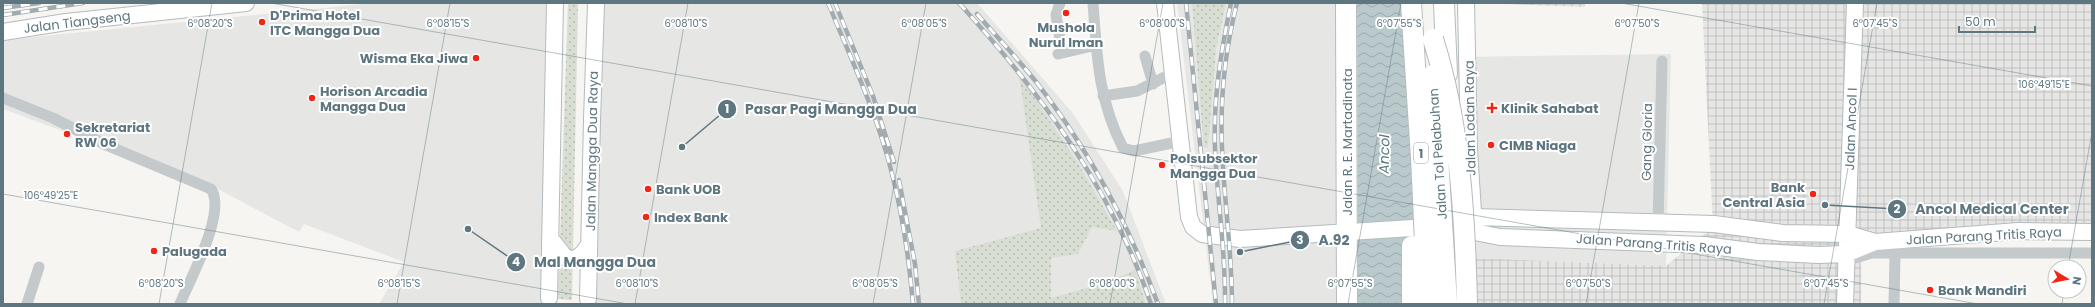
<svg xmlns="http://www.w3.org/2000/svg" width="2095" height="307" font-family="Poppins,sans-serif">
	<defs>
		<pattern id="industrial-grid" width="8" height="8" patternUnits="userSpaceOnUse"><rect width="8" height="8" fill="#e6e7e5"/><path d="M0 4h8M4 0v8" fill="none" stroke="#bec0bf"/></pattern>
		<pattern id="grass-dots" width="8" height="8" patternUnits="userSpaceOnUse"><rect width="8" height="8" fill="#d8ded2"/><path d="M2 2h.1M6 6h.1" fill="none" stroke="#b2b9b0" stroke-width="1.8" stroke-linecap="round"/></pattern>
		<pattern id="water-waves" width="16" height="10" patternUnits="userSpaceOnUse"><rect width="16" height="10" fill="#bacacc"/><path d="M0 5q4-4 8 0t8 0" fill="none" stroke="#9aa9ab"/></pattern>
	</defs>
	<rect width="100%" height="100%" fill="#f6f5f1"/>
	<!-- built -->
	<path fill="#e6e7e5" d="M 373,3 L 557,3 L 549,304 L 379,304 L 404,262 L 304,224 L 299,232 L 214,187 L 3,109 L 3,40 Z
		M 598,3 L 977,3 L 1072,112 L 1123,191 L 1166,304 L 596,304 Z
		M 1177,3 L 1338,3 L 1337,304 L 1213,304 Z
		M 1671,54 L 1666,266 L 1474,258 L 1456,57 Z"/>
	<!-- industrial -->
	<path fill="url(#industrial-grid)" d="M 1480,3 L 1585,3 L 1585,7 Z
		M 1702,3 L 2092,3 L 2092,232 L 1861,236 L 1861,304 L 1474,304 L 1474,258 L 1666,266 L 1713,227 Z"/>
	<!-- grass -->
	<path fill="url(#grass-dots)" d="M 568,3 L 578,3 L 572,300 L 558,299 Z
		M 1192,3 L 1226,3 L 1216,49 L 1208,147 L 1204,148 Z
		M 1019,74 L 1078,163 L 1117,231 L 1092,227 L 1078,254 L 1051,258 L 1051,298 L 1105,283 L 1135,270 L 1146,304 L 961,304 L 955,251 L 1041,228 Z"/>
	<!-- water -->
	<path fill="url(#water-waves)" d="M 1357,3 L 1406,3 L 1416,237 L 1417,304 L 1358,304 Z"/>
	<g fill="none" stroke-linecap="round" stroke-linejoin="round">
		<defs>
			<path id="secondary" d="M 1165,3 L 1189,217 L 1193,227 L 1202,234 L 1240,239 L 1444,226 L 1500,237 L 1704,245 L 1758,252 L 1818,255 L 1846,254 L 1875,242 L 2018,231 L 2092,232
				M 1466,3 L 1469,150 L 1474,227
				M 3,32 L 66,22 L 246,3
				M 1453,220 L 1473,217 L 1714,224 L 1783,233 L 1848,234 L 1875,242
				M 550,238 L 565,257 L 574,260 L 582,254 L 589,245
				M 549,298 L 555,3
				M 588,299 L 592,120 L 596,3
				M 1845,304 L 1855,3"/>
			<path id="highway" d="M 1346,3 L 1347,304
				M 1444,3 L 1447,74"/>
		</defs>
		<!-- secondary casing -->
		<use href="#secondary" stroke="#b4bbbe" stroke-width="18"/>
		<!-- highway casing -->
		<use href="#highway" stroke="#b6bbbd" stroke-width="22"/>
		<!-- street -->
		<path stroke="#c4c9cb" stroke-width="11" d="M 1060,3 L 1056,15 L 1062,52
			M 1093,3 C 1097,56 1098,99 1123,148 L 1134,151 L 1181,141
			M 1058,54 L 1097,45
			M 1145,56 L 1153,84
			M 1103,96 L 1137,91 L 1173,73
			M 3,98 L 53,118 L 106,145 L 211,189 C 227,212 190,279 180,304
			M 1658,223 L 1662,61
			M 1848,260 L 1872,253 L 2092,253
			M 27,304 L 39,267
			M 1894,304 L 1895,254"/>
		<!-- secondary -->
		<use href="#secondary" stroke="#fff" stroke-width="16"/>
		<!-- highway -->
		<use href="#highway" stroke="#fff" stroke-width="20"/>
		<defs>
			<path id="rail" d="M 828,3 C 850,56 875,110 890,166 C 902,211 909,258 913,304
				M 835,3 L 873,96 L 894,162
				M 959,3 C 1040,92 1112,189 1151,304
				M 1186,3 L 1216,304
				M 3,8 L 39,3
				M 977,14 C 997,37 1018,59 1037,83 C 1089,150 1129,225 1158,304
				M 3,15 L 83,3
				M 899,180 L 915,264 L 919,304
				M 1225,304 C 1226,252 1217,200 1215,148 C 1213,99 1221,51 1231,3
				M 1232,304 C 1232,252 1224,200 1222,148 C 1220,100 1225,50 1237,3"/>
		</defs>
		<!-- rail casing -->
		<use href="#rail" stroke="#a2abaf" stroke-width="4.5"/>
		<!-- rail -->
		<use href="#rail" stroke="#fff" stroke-width="3" stroke-dasharray="9" stroke-linecap="butt"/>
		<defs>
			<path id="highway-bridge" d="M 1411,3 L 1421,158 L 1428,304
				M 1433,39 C 1460,123 1465,216 1467,304
				M 1433,75 L 1447,304
				M 1412,304 L 1412,246"/>
		</defs>
		<!-- highway-bridge casing -->
		<use href="#highway-bridge" stroke="#b6bbbd" stroke-width="22" stroke-linecap="butt"/>
		<!-- highway-bridge -->
		<use href="#highway-bridge" stroke="#fff" stroke-width="20"/>
	</g>
	<!-- ticks -->
	<path fill="none" stroke="#5e767f" stroke-width="1" stroke-opacity="0.45" d="M 271,3 L 1978,304M 1621,3 L 2092,86M 3,194 L 628,304M 2068,267 L 2092,132M 159,304 L 212,3M 397,304 L 450,3M 635,304 L 688,3M 873,304 L 926,3M 1110,304 L 1163,3M 1348,304 L 1401,3M 1586,304 L 1639,3M 1824,304 L 1877,3M 2062,304 L 2064,291"/>
	<!-- markers -->
	<g fill="#f12616" stroke="#fff" stroke-width="1.5">
		<circle cx="1066" cy="13" r="4"/>
		<circle cx="262" cy="22" r="4"/>
		<circle cx="476" cy="58" r="4"/>
		<circle cx="312" cy="98" r="4"/>
		<path d="M1490 102h4v4h4v4h-4v4h-4v-4h-4v-4h4z"/>
		<circle cx="67" cy="134" r="4"/>
		<circle cx="1491" cy="145" r="4"/>
		<circle cx="1162" cy="165" r="4"/>
		<circle cx="648" cy="189" r="4"/>
		<circle cx="1813" cy="194" r="4"/>
		<circle cx="646" cy="217" r="4"/>
		<circle cx="154" cy="251" r="4"/>
		<circle cx="1930" cy="290" r="4"/>
	</g>
	<g text-anchor="middle" dominant-baseline="central" stroke-width="4" stroke-linejoin="round" paint-order="stroke">
		<!-- shield labels -->
		<rect fill="#fff" stroke="#8e9fa5" stroke-width="1" x="1414" y="143" width="14" height="20" rx="3"/>
		<g font-size="12" font-weight="bold" fill="#5e767f">
			<text x="1421" y="153">1</text>
		</g>
		<!-- poi labels -->
		<g font-size="13" font-weight="bold" fill="#5e767f" stroke="#fff" text-anchor="start">
			<text x="270" y="15">D'Prima Hotel<tspan x="270" dy="15">ITC Mangga Dua</tspan></text>
			<text x="1066" y="27" text-anchor="middle">Mushola<tspan x="1066" dy="15">Nurul Iman</tspan></text>
			<text x="468" y="58" text-anchor="end">Wisma Eka Jiwa</text>
			<text x="320" y="91">Horison Arcadia<tspan x="320" dy="15">Mangga Dua</tspan></text>
			<text x="1501" y="108">Klinik Sahabat</text>
			<text x="75" y="127">Sekretariat<tspan x="75" dy="15">RW 06</tspan></text>
			<text x="1499" y="145">CIMB Niaga</text>
			<text x="1170" y="158">Polsubsektor<tspan x="1170" dy="15">Mangga Dua</tspan></text>
			<text x="1805" y="187" text-anchor="end">Bank<tspan x="1805" dy="15">Central Asia</tspan></text>
			<text x="656" y="189">Bank UOB</text>
			<text x="654" y="217">Index Bank</text>
			<text x="162" y="251">Palugada</text>
			<text x="1938" y="290">Bank Mandiri</text>
		</g>
		<!-- street labels -->
		<g font-size="13" fill="#5e767f" stroke="#fff">
			<text transform="translate(77 22) rotate(-7)">Jalan Tiangseng</text>
			<text transform="translate(1470 118) rotate(-91)">Jalan Lodan Raya</text>
			<text transform="translate(1851 129) rotate(-88)">Jalan Ancol I</text>
			<text transform="translate(1347 142) rotate(-90)">Jalan R. E. Martadinata</text>
			<text transform="translate(1647 142) rotate(-89)">Gang Gloria</text>
			<text transform="translate(592 151) rotate(-89)">Jalan Mangga Dua Raya</text>
			<text transform="translate(1438 154) rotate(-94)">Jalan Tol Pelabuhan</text>
			<text transform="translate(1984 236) rotate(-3)">Jalan Parang Tritis Raya</text>
			<text transform="translate(1654 244) rotate(4)">Jalan Parang Tritis Raya</text>
		</g>
		<!-- water labels -->
		<g font-size="14" font-style="italic" fill="#58777b" stroke="#fff">
			<text transform="translate(1384 154) rotate(-89)">Ancol</text>
		</g>
	</g>
	<g font-size="10" text-anchor="middle" fill="#5e767f" stroke="#fff" stroke-width="4" stroke-linejoin="round" paint-order="stroke">
		<text x="1162" y="27">6°08'00"S</text>
		<text x="1637" y="27">6°07'50"S</text>
		<text x="210" y="27">6°08'20"S</text>
		<text x="448" y="27">6°08'15"S</text>
		<text x="686" y="27">6°08'10"S</text>
		<text x="924" y="27">6°08'05"S</text>
		<text x="1399" y="27">6°07'55"S</text>
		<text x="1875" y="27">6°07'45"S</text>
		<text x="2044" y="88">106°49'15"E</text>
		<text x="51" y="199">106°49'25"E</text>
		<text x="161" y="287">6°08'20"S</text>
		<text x="399" y="287">6°08'15"S</text>
		<text x="637" y="287">6°08'10"S</text>
		<text x="875" y="287">6°08'05"S</text>
		<text x="1112" y="287">6°08'00"S</text>
		<text x="1350" y="287">6°07'55"S</text>
		<text x="1588" y="287">6°07'50"S</text>
		<text x="1826" y="287">6°07'45"S</text>
	</g>
	<!-- callouts -->
	<path fill="none" stroke="#5e767f" stroke-width="1.5" d="M682 147L727 109M1825 205L1897 209M1240 252L1300 240M468 229L516 262"/>
	<g fill="#5e767f" stroke="#fff" stroke-width="1.5">
		<circle cx="682" cy="147" r="4"/>
		<circle cx="1825" cy="205" r="4"/>
		<circle cx="1240" cy="252" r="4"/>
		<circle cx="468" cy="229" r="4"/>
		<circle cx="727" cy="109" r="10"/>
		<circle cx="1897" cy="209" r="10"/>
		<circle cx="1300" cy="240" r="10"/>
		<circle cx="516" cy="262" r="10"/>
	</g>
	<g font-size="12" text-anchor="middle" font-weight="bold" fill="#fff">
		<text x="727" y="113">1</text>
		<text x="1897" y="213">2</text>
		<text x="1300" y="244">3</text>
		<text x="516" y="266">4</text>
	</g>
	<g font-size="14" text-anchor="middle" font-weight="bold" fill="#5e767f" stroke="#fff" stroke-width="4" stroke-linejoin="round" paint-order="stroke">
		<text x="831" y="114">Pasar Pagi Mangga Dua</text>
		<text x="1992" y="214">Ancol Medical Center</text>
		<text x="1334" y="245">A.92</text>
		<text x="595" y="267">Mal Mangga Dua</text>
	</g>
	<!-- border -->
	<rect width="2095" height="307" fill="none" stroke="#5e767f" stroke-width="8"/>
	<!-- north arrow -->
	<g transform="translate(2067 279) rotate(100)"><circle r="19" fill="#ffffff" stroke="#bfc8cc"/>
	<path d="M0-3L7 15L0 10L-7 15Z" fill="#f12616"/>
	<text y="-6" font-size="11" font-weight="bold" text-anchor="middle" fill="#5e767f">N</text>
	</g>
	<!-- scale -->
	<path d="M1959 26v6h76v-6" fill="none" stroke="#5e767f" stroke-width="2"/>
	<text x="1965" y="26" font-size="12" fill="#5e767f" stroke="#ffffff" stroke-width="3" paint-order="stroke">50 m</text>
</svg>
